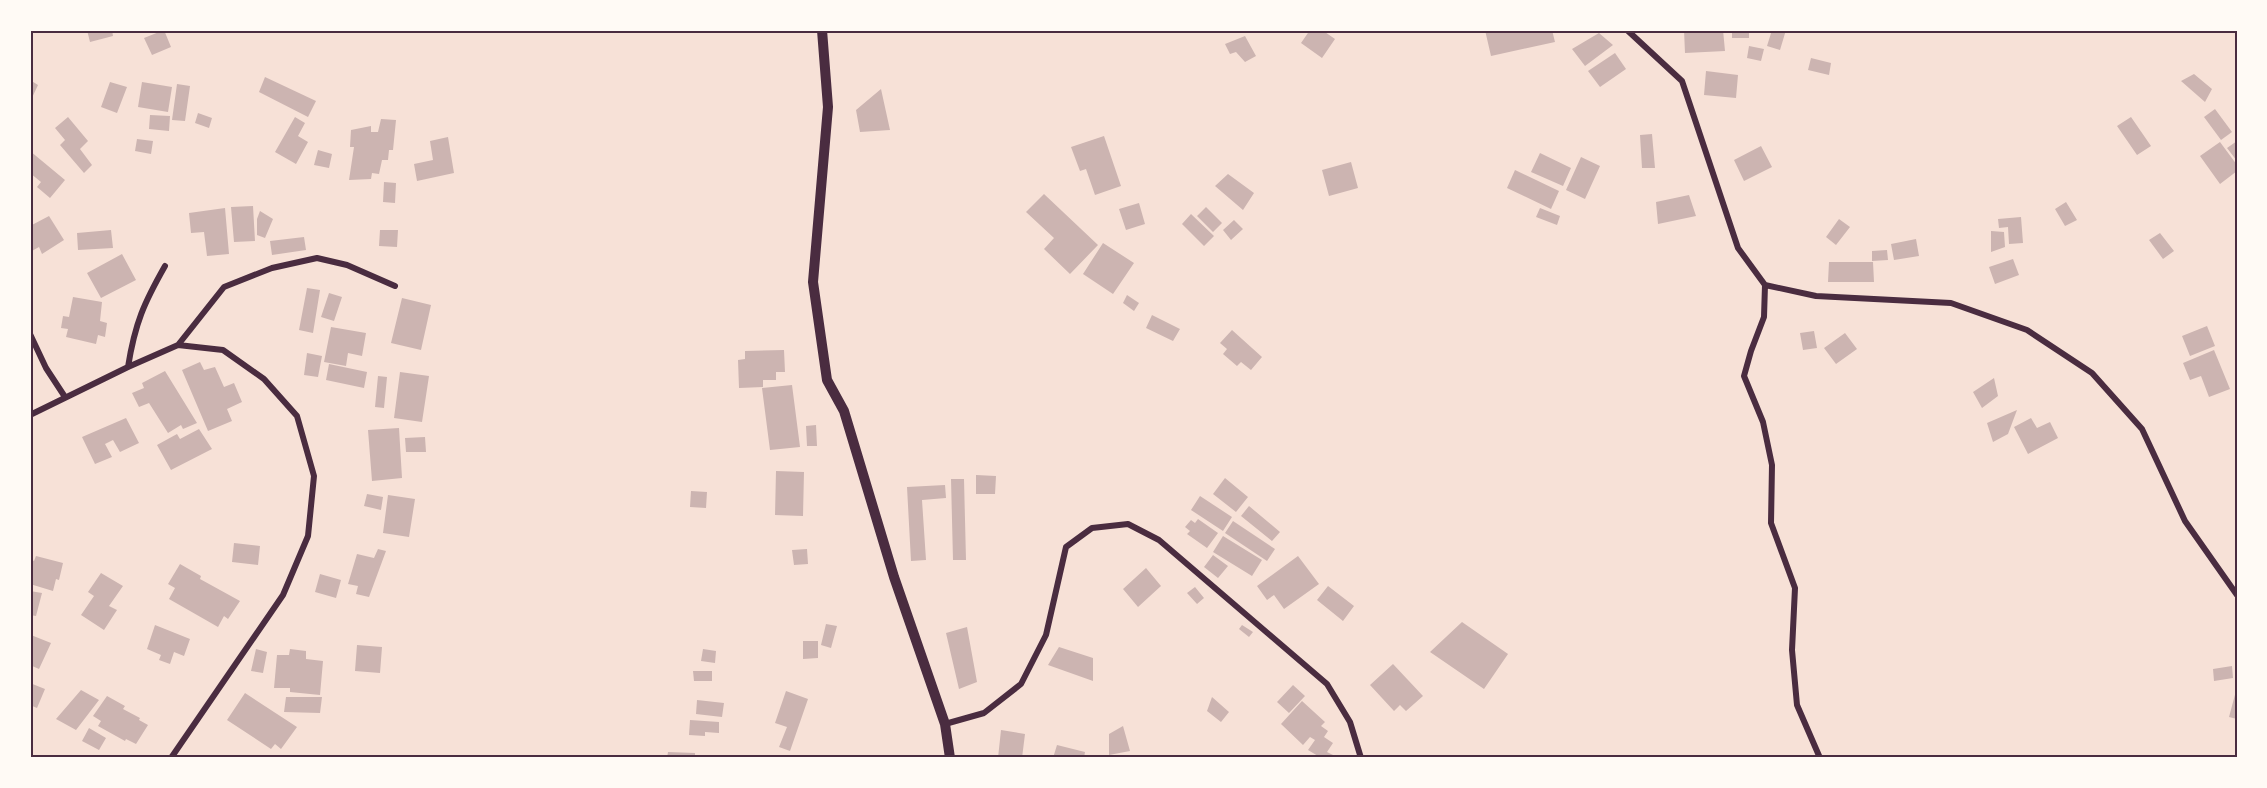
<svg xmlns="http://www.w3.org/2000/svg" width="2267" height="788" font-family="'Public Sans',sans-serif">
	<rect width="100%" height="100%" fill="#f7e1d7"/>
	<!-- building -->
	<path fill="#ccb4b1" d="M 87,30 L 112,30 L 113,36 L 90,42 Z
		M 164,30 L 171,47 L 152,55 L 144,38 Z
		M 1310,30 L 1322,30 L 1335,39 L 1322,58 L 1301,43 Z
		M 1485,30 L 1552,30 L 1555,42 L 1491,56 Z
		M 1684,30 L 1723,30 L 1725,51 L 1685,53 Z
		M 1732,30 L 1749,30 L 1749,38 L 1732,38 Z
		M 1772,30 L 1786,30 L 1780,50 L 1767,46 Z
		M 1599,33 L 1613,45 L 1585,66 L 1572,49 Z
		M 1245,36 L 1256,56 L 1245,62 L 1236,52 L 1230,54 L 1225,44 Z
		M 1749,46 L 1764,49 L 1761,61 L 1747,58 Z
		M 1615,53 L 1626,69 L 1600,87 L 1588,71 Z
		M 1811,58 L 1831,63 L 1829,75 L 1808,70 Z
		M 1706,71 L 1738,75 L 1736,98 L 1704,95 Z
		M 2194,74 L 2212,89 L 2205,102 L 2181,81 Z
		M 265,77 L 316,101 L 308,117 L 259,92 Z
		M 30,80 L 38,85 L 30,102 Z
		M 110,82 L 127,87 L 117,113 L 101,107 Z
		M 142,82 L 172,87 L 168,112 L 138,107 Z
		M 177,84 L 190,86 L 185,121 L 172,120 Z
		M 881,89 L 890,130 L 860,132 L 856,110 Z
		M 2215,109 L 2232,132 L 2221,140 L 2204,117 Z
		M 198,113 L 212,118 L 209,128 L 195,123 Z
		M 150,115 L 170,116 L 169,131 L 149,129 Z
		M 68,117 L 88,141 L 80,149 L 92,165 L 84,173 L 60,145 L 65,140 L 55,128 Z
		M 295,117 L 305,123 L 298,136 L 308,142 L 296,164 L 275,152 Z
		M 2131,117 L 2151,146 L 2137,155 L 2117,126 Z
		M 381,119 L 396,120 L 393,150 L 389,150 L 388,160 L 382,160 L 379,174 L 372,173 L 371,179 L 349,180 L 354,147 L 350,147 L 351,130 L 371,126 L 371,132 L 378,132 Z
		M 1652,134 L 1655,168 L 1642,168 L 1640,135 Z
		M 1104,136 L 1121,186 L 1095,195 L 1086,169 L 1080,171 L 1071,147 Z
		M 448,137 L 454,173 L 417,181 L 414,164 L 433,160 L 430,141 Z
		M 137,139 L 153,141 L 151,154 L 135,151 Z
		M 2237,141 L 2237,161 L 2227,148 Z
		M 2220,142 L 2237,165 L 2237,171 L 2220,184 L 2200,156 Z
		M 1761,146 L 1772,167 L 1744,181 L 1734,160 Z
		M 318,150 L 332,154 L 329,168 L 314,165 Z
		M 30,151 L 65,180 L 50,198 L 37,187 L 41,182 L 30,173 Z
		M 1540,153 L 1571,168 L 1563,186 L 1531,172 Z
		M 1581,157 L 1600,166 L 1585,199 L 1566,190 Z
		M 1351,162 L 1358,188 L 1329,196 L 1322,170 Z
		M 1515,170 L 1559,191 L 1551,209 L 1507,188 Z
		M 1228,174 L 1254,193 L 1243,210 L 1215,186 Z
		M 384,182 L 396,183 L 395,203 L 383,202 Z
		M 1044,194 L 1098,245 L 1070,274 L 1044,249 L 1054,238 L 1026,212 Z
		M 1689,195 L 1696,216 L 1658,224 L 1656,202 Z
		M 2066,202 L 2077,220 L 2065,226 L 2055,209 Z
		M 1139,203 L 1145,224 L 1126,230 L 1119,209 Z
		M 253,206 L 255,241 L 234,242 L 231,207 Z
		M 1206,207 L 1222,223 L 1213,232 L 1197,216 Z
		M 225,208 L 229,254 L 207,256 L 204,232 L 191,233 L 189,213 Z
		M 1540,208 L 1560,216 L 1557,225 L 1536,217 Z
		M 260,211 L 273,219 L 265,238 L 257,235 L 257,219 Z
		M 1191,214 L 1214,236 L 1204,246 L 1182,224 Z
		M 49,216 L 64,240 L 42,254 L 39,247 L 30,252 L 30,226 Z
		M 2021,217 L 2023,243 L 2009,244 L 2008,227 L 1999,228 L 1998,219 Z
		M 1839,219 L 1850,227 L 1836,245 L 1826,237 Z
		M 1234,220 L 1243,229 L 1231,240 L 1223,230 Z
		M 111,230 L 113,248 L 78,250 L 77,233 Z
		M 380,230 L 398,230 L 397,247 L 379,246 Z
		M 1991,231 L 2004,232 L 2005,247 L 1991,252 Z
		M 2160,233 L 2174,251 L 2163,259 L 2149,240 Z
		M 304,237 L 306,250 L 272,255 L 270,241 Z
		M 1916,239 L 1919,256 L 1894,260 L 1891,244 Z
		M 1103,243 L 1134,263 L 1113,294 L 1083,274 Z
		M 1887,250 L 1888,260 L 1872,261 L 1872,251 Z
		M 122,254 L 136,280 L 101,298 L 87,273 Z
		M 2013,259 L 2019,275 L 1995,284 L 1989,267 Z
		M 1829,262 L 1873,262 L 1874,282 L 1828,282 Z
		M 307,288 L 320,290 L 313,333 L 299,330 Z
		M 329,293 L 342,297 L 334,321 L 321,317 Z
		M 1127,295 L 1139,303 L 1134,311 L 1123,303 Z
		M 73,297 L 102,302 L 100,321 L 107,323 L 105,337 L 98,335 L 96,344 L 66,337 L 68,329 L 61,328 L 63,316 L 69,317 Z
		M 402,298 L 431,305 L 421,350 L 391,343 Z
		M 1152,315 L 1180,329 L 1173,341 L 1146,328 Z
		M 2207,326 L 2215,346 L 2190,356 L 2182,336 Z
		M 331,327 L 366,333 L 362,356 L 348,353 L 346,366 L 324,362 Z
		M 1232,330 L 1262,357 L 1251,370 L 1241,362 L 1237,366 L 1223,354 L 1227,349 L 1220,343 Z
		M 1814,331 L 1817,348 L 1803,350 L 1800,333 Z
		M 1845,333 L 1857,349 L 1836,364 L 1824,348 Z
		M 784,350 L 785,372 L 776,372 L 776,380 L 763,380 L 763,387 L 739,388 L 738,360 L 745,359 L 745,351 Z
		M 2214,350 L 2230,389 L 2209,397 L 2201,376 L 2190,380 L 2183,363 Z
		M 307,353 L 322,356 L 318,377 L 304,375 Z
		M 200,362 L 204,370 L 215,367 L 224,387 L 234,383 L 242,402 L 227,409 L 232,421 L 208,431 L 182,370 Z
		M 329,364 L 367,372 L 364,388 L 326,380 Z
		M 165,371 L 197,423 L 183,429 L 181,425 L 168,433 L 149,403 L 139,407 L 132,393 L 144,388 L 142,383 Z
		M 400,372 L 429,376 L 422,422 L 394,418 Z
		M 378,376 L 387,377 L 384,408 L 375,407 Z
		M 1994,378 L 1998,396 L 1982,408 L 1973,392 Z
		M 792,385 L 800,447 L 770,450 L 762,388 Z
		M 2017,410 L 2008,434 L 1993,442 L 1987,423 Z
		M 126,418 L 139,443 L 120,452 L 113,440 L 105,444 L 112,457 L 95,464 L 82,437 Z
		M 2031,418 L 2037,428 L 2050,422 L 2058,438 L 2028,454 L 2014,427 Z
		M 816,425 L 817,446 L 807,446 L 806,426 Z
		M 399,428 L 402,478 L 372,481 L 368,430 Z
		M 199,429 L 212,449 L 171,470 L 157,445 L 177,434 L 180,439 Z
		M 425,437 L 426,452 L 406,452 L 405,438 Z
		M 776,471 L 804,472 L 803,516 L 775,515 Z
		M 976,475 L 996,476 L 995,494 L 976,494 Z
		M 1225,478 L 1248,497 L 1236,512 L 1213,494 Z
		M 951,479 L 964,479 L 966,560 L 953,560 Z
		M 945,485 L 946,498 L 922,500 L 926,560 L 911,561 L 907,487 Z
		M 691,491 L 707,492 L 706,508 L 690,507 Z
		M 367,494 L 383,497 L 381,510 L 364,506 Z
		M 388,495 L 415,499 L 409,537 L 383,533 Z
		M 1200,496 L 1232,517 L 1223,531 L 1191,510 Z
		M 1249,506 L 1280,532 L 1272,541 L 1241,516 Z
		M 1198,519 L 1218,533 L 1207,548 L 1187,534 L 1190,531 L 1185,527 L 1191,520 L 1195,523 Z
		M 1233,521 L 1275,549 L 1267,561 L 1225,533 Z
		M 1223,536 L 1262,560 L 1252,576 L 1213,552 Z
		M 234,543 L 260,546 L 258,565 L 232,562 Z
		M 378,549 L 386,551 L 369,597 L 356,594 L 358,586 L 348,584 L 357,554 L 374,558 Z
		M 807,549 L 808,564 L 794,565 L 792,550 Z
		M 1213,555 L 1228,566 L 1218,578 L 1204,567 Z
		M 36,556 L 63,563 L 59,580 L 56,579 L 53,591 L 30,584 L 30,559 L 34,561 Z
		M 1298,556 L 1319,584 L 1284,609 L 1274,595 L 1267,600 L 1257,586 Z
		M 180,564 L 201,576 L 200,579 L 240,601 L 228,619 L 224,616 L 218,627 L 169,599 L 175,588 L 168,584 Z
		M 1146,568 L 1161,586 L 1138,607 L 1123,589 Z
		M 101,573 L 123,586 L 109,606 L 117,610 L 104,630 L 81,615 L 94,596 L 88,592 Z
		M 320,574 L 341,580 L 336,598 L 315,592 Z
		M 1328,586 L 1354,606 L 1343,621 L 1317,600 Z
		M 1195,587 L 1204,598 L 1197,604 L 1187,593 Z
		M 30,591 L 42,593 L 36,616 L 30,615 Z
		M 1462,622 L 1508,654 L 1484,689 L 1430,652 Z
		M 826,624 L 837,626 L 831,648 L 821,645 Z
		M 155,625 L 190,639 L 184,656 L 174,652 L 170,664 L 159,660 L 161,655 L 147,649 Z
		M 1242,625 L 1253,632 L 1249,637 L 1239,629 Z
		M 967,627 L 977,682 L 959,689 L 946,633 Z
		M 30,630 L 33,632 L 31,635 L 51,643 L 39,669 L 30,665 Z
		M 803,641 L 818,641 L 818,658 L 803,659 Z
		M 357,645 L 382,647 L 380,673 L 355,671 Z
		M 1059,647 L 1093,658 L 1093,681 L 1048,665 Z
		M 256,649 L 267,652 L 263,673 L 251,671 Z
		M 290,649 L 306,651 L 306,659 L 323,661 L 320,695 L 290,692 L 290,688 L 274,688 L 277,655 L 289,655 Z
		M 703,649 L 716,651 L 715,663 L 701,661 Z
		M 1393,664 L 1423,696 L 1406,711 L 1400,705 L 1394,711 L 1370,685 Z
		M 2232,666 L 2233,678 L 2214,681 L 2213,669 Z
		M 693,671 L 712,671 L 712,681 L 694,681 Z
		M 30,683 L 45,689 L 37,708 L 30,705 Z
		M 1293,685 L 1305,696 L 1289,713 L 1277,702 Z
		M 81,690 L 99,700 L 76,730 L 56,719 Z
		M 786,691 L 808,699 L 790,751 L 779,747 L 787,727 L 775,723 Z
		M 2236,691 L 2237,691 L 2237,719 L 2229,717 Z
		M 245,693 L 297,727 L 281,749 L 275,744 L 271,749 L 227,720 Z
		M 107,696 L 125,706 L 123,709 L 140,718 L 139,720 L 148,725 L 136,744 L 126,739 L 125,741 L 98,726 L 101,721 L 93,716 Z
		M 286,697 L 322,697 L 320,713 L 284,712 Z
		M 1212,697 L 1229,712 L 1221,722 L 1207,711 Z
		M 697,700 L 724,703 L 722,717 L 696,714 Z
		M 1302,701 L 1325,722 L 1321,726 L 1328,731 L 1324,737 L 1333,743 L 1327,752 L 1335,756 L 1334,758 L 1317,758 L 1318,756 L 1308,750 L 1315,740 L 1310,737 L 1303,745 L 1281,724 Z
		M 690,720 L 719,722 L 719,733 L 705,732 L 705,736 L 689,735 Z
		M 1123,726 L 1130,751 L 1109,755 L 1109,734 Z
		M 89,728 L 106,738 L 99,750 L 82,741 Z
		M 1001,730 L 1025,734 L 1022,758 L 998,758 Z
		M 1057,745 L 1085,752 L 1084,758 L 1053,758 Z
		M 668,752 L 695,753 L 695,758 L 667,758 Z"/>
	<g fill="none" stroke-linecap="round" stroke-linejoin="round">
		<!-- minor -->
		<path stroke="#4a2c40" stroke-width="6" d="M 1627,30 L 1682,81 L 1738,248 L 1765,285 L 1816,296 L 1951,303 L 2027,330 L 2092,373 L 2142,429 L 2185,521 L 2237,595
			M 1765,285 L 1764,317 L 1751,351 L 1744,376 L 1763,422 L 1772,465 L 1771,523 L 1795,588 L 1792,650 L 1797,705 L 1820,758
			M 30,334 L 46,368 L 65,397
			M 178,345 L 224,287 L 272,268 L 317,258 L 347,265 L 395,286
			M 128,367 C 135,323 144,303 165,266
			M 30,415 L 128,367 L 178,345 L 223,350 L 264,379 L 297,416 L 314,476 L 308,536 L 283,595 L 171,758
			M 945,724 L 984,713 L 1021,684 L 1046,635 L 1066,547 L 1092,528 L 1128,524 L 1159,540 L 1327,684 L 1350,722 L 1361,758"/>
		<!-- tertiary -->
		<path stroke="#4a2c40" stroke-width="10" d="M 822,30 L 828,107 L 813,282 L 827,380 L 844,411 L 894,577 L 945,724 L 950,758"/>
	</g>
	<!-- border -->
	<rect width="2267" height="788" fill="none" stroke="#fffaf5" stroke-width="63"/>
	<rect x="32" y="32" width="2204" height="724" fill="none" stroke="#4a2c40" stroke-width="2"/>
</svg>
